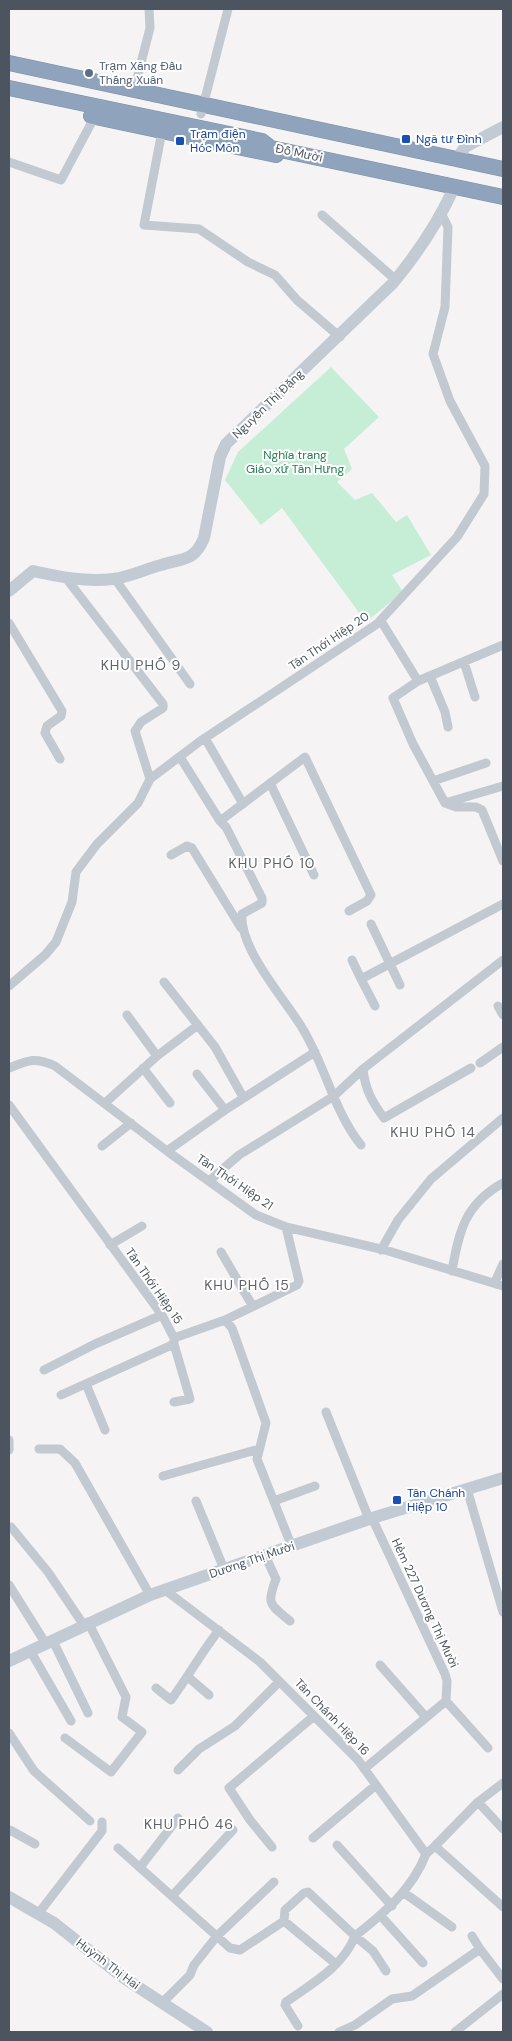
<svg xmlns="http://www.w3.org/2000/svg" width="512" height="2041" font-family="'DM Sans',sans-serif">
	<rect width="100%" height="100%" fill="#f5f3f3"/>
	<!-- green -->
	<path fill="#c6edd6" d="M 331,367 L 379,417 L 344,449 L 352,469 L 337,482 L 355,500 L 372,493 L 396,522 L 407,515 L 431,555 L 392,575 L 403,592 L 366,622 L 282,508 L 261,525 L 225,480 L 238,452 Z"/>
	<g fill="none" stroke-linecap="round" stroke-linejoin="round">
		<defs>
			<path id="highway" d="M 9,63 L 503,169
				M 9,88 L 262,141 L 271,148 L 503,197
				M 91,116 L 276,155"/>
		</defs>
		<!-- highway casing -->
		<use href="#highway" stroke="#7a8fa8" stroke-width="16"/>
		<!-- street -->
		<path stroke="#c2c9d0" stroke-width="9" d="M 134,90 L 150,28 L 149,9
			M 201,114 L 228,9
			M 162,131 L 144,225 L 199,229 L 248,262 L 275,275 L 297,300 L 340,337
			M 9,162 L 61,180 L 95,116
			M 322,215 L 396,280
			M 66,578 L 163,704 L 163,708 L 141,722 L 135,731 L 150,779
			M 115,579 L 190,684
			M 381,621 L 418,681 L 503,645
			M 9,623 L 62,711 L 61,716 L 47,726 L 45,733 L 60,759
			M 464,662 L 475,697
			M 430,676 L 445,712 L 448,727
			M 418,681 L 393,698 L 413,744 L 445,803 L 456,807 L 476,807 L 482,810 L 503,861
			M 205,738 L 243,804
			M 180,757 L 220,821
			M 433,781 L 486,763
			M 270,783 L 314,875
			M 445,803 L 503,786
			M 171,855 L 187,846 L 192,848 L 241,928
			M 349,911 L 367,901 L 371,895 L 305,757 L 220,821 L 226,827 L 262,898 L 262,903 L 242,914 C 239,948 283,997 301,1026 C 325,1064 333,1110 361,1145
			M 371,924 L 400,985
			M 352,960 L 361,979
			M 164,982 L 215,1047 L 243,1097
			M 9,986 L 45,955 L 56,942 L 72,902 L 76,872 L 97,844 L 138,803 L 150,779 L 199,742 L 377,624 L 457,537 L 484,494 L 485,466 L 450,401 L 433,354 L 445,307 L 448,227 L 442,215
			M 375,1006 L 361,979 L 503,904
			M 498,1006 L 503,1015
			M 127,1015 L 157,1056
			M 480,1063 L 503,1047
			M 9,1068 C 29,1060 35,1057 55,1066 L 167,1151 L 256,1215 L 286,1227 L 385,1250 L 503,1286
			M 143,1068 L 170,1103
			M 471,1068 L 384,1118 C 372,1102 365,1089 363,1069 L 503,960
			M 197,1074 L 225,1110 L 315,1052
			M 105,1103 L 157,1056 L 198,1025
			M 9,1105 L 162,1315 L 174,1338 L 225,1320 L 232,1328 L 266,1423 L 257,1459 L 292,1547
			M 102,1146 L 131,1123
			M 167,1151 L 225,1110
			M 209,1181 L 239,1155 L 334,1096 L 363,1069
			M 110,1245 L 142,1226
			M 381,1250 L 398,1220 L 431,1179 L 503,1118
			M 221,1252 L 252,1305
			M 452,1271 C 459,1231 465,1204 503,1183
			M 495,1282 L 503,1264
			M 225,1320 L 297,1285 L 299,1281 L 286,1227
			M 174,1344 L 190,1399 L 174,1402
			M 44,1370 L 95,1344 L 162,1315
			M 86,1384 L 105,1430
			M 61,1395 L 174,1344 L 174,1338
			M 326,1412 L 369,1519
			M 9,1440 L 9,1450
			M 39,1449 L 60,1449 L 75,1463 L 150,1595
			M 163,1476 L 259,1449
			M 467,1489 L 503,1612
			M 196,1501 L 224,1569
			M 274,1501 L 315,1486
			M 372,1518 L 445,1674 L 447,1681 L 446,1701
			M 11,1527 L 48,1572 L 83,1624
			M 265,1555 L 276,1579 C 266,1605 270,1604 290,1621
			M 9,1585 L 46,1644
			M 165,1590 L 260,1662 L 358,1760 L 426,1854 L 435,1846 L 503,1907
			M 53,1641 L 88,1713
			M 31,1652 L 71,1721
			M 380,1665 L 425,1716
			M 188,1677 L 209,1695
			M 156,1688 L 171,1700 C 188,1677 201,1653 219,1630
			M 9,1733 L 34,1771 L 90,1821
			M 65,1738 L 111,1772 L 142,1732 L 122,1717 L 126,1697 L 88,1622
			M 364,1769 L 446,1701 L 488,1748
			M 178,1770 L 199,1749 L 235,1726 L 279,1682
			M 478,1802 L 503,1829
			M 9,1832 L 10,1830 L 35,1844
			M 313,1838 L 376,1785
			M 337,1845 L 392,1906
			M 435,1846 L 478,1802 L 503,1783
			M 272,1847 L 250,1820 L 229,1788 L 314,1716
			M 118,1848 L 230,1948 L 240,1950 L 284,1921 L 336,1964
			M 141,1866 L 178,1818
			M 403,1892 L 452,1927
			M 173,1895 L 233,1830
			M 38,1914 L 102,1831 L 102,1822
			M 380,1915 L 423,1963
			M 284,1921 L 285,1910 L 304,1893 L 308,1892 L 355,1936 C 384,1913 412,1890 426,1854
			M 472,1936 L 480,1949
			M 162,2003 L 190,1975 L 194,1965 L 217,1936 L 274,1882
			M 298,2026 L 285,2005 L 286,2002 C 311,1984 343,1967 355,1936 L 373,1951 L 386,1971
			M 339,2032 L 355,2025 L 392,1999 L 412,1996 L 480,1949 L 503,1979
			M 455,2032 L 503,1994"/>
		<!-- secondary -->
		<path stroke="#c2cbd4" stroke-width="12" d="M 457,159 L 465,147 L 503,127
			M 9,591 L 33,571 C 60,577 85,582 113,579 C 129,577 146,569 161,565 C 183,558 194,562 204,538 L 220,457 L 226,444 L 393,283 C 417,254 436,226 452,192
			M 9,1661 L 150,1595 L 369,1519 L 503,1478
			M 9,1897 L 54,1923 L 124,1978 L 207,2032"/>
		<!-- highway -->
		<use href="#highway" stroke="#8fa4bc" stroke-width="15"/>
	</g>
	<!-- markers -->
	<circle fill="#5c6f8a" stroke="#fff" stroke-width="2" cx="89" cy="73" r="5"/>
	<g fill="#1a4fb4" stroke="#fff" stroke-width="2">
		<rect x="401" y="134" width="10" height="10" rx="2.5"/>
		<rect x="175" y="136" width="10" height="10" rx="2.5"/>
		<rect x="392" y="1495" width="10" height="10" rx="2.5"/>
	</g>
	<g text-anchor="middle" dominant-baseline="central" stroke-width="4" stroke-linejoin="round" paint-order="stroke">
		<!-- service labels -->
		<g font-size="12" fill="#4e5e75" stroke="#fff" text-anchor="start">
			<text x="99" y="66">Trạm Xăng Đầu<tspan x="99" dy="14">Thắng Xuân</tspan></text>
		</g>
		<!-- transit labels -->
		<g font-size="12" fill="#164399" stroke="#fff" text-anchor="start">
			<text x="190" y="134">Trạm điện<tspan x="190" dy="14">Hóc Môn</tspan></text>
			<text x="416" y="139">Ngã tư Đình</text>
			<text x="407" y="1493">Tân Chánh<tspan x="407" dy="14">Hiệp 10</tspan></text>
		</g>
		<!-- street labels -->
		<g font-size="12" fill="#4c555f" stroke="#fff">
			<text transform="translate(299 153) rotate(12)">Đỗ Mười</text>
			<text transform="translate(268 404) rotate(-44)">Nguyễn Thị Đặng</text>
			<text transform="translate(329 641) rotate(-34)">Tân Thới Hiệp 20</text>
			<text transform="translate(235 1182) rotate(34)">Tân Thới Hiệp 21</text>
			<text transform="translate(154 1286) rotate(55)">Tân Thới Hiệp 15</text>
			<text transform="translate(252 1560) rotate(-19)">Dương Thị Mười</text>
			<text transform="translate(425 1603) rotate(65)">Hẻm 227 Dương Thị Mười</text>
			<text transform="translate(332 1717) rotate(46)">Tân Chánh Hiệp 16</text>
			<text transform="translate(108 1964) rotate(37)">Huỳnh Thị Hai</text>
		</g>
		<!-- park labels -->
		<g font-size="12" fill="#207c50" stroke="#fff">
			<text x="295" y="455">Nghĩa trang<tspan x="295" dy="14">Giáo xứ Tân Hưng</tspan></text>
		</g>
		<!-- neighbourhood labels -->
		<g font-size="14" letter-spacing="1" fill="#5f6367" stroke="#fff">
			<text x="141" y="665">KHU PHỐ 9</text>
			<text x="272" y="863">KHU PHỐ 10</text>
			<text x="433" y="1132">KHU PHỐ 14</text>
			<text x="247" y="1285">KHU PHỐ 15</text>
			<text x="189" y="1824">KHU PHỐ 46</text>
		</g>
	</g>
	<!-- border -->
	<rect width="512" height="2041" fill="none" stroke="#4c555f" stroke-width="20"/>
</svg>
